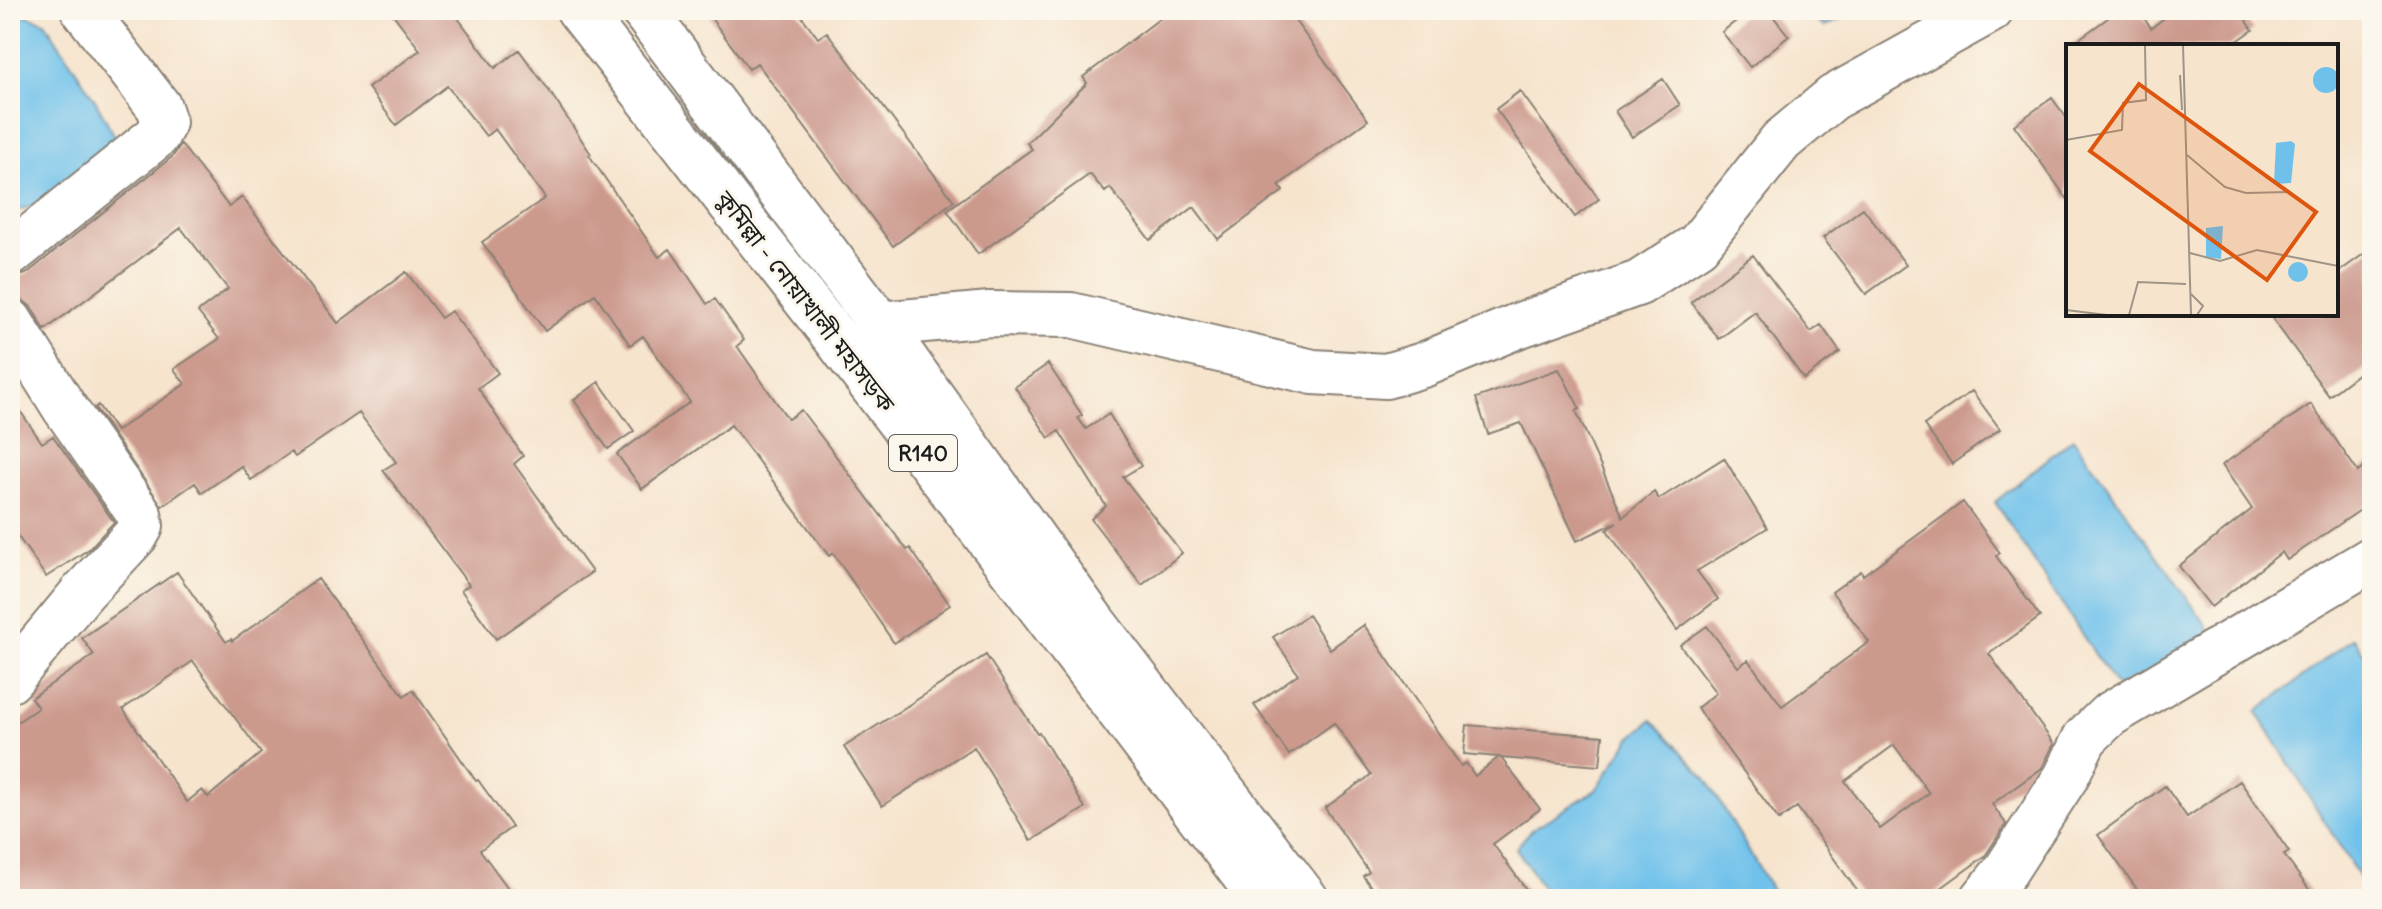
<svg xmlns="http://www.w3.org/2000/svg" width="2382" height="909" font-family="Delius,'Noto Sans Bengali',sans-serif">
	<rect width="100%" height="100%" fill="#fbf7ec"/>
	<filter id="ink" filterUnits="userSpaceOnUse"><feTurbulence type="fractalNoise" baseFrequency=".0125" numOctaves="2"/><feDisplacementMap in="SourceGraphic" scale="16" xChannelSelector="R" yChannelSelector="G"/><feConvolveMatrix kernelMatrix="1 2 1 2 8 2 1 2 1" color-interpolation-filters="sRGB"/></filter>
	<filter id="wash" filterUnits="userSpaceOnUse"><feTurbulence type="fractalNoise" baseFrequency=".006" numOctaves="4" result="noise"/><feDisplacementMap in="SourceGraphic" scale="32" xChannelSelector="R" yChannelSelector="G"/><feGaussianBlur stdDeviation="1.8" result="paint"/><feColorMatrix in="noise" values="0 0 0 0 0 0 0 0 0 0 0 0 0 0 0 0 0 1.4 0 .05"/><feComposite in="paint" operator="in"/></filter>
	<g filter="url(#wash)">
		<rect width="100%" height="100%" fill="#f6e4cd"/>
		<!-- water -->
		<path fill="#6fc1eb" stroke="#466e84" stroke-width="2" d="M 10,10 L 45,22 L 95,100 L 118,142 L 71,192 L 11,213 Z
			M 1801,10 L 1858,10 L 1825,27 Z
			M 2073,438 L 2212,633 L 2119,691 L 1995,502 Z
			M 2353,638 L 2372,664 L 2372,872 L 2360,879 L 2257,712 Z
			M 1652,720 L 1706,778 L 1777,899 L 1550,899 L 1516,848 L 1531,830 L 1596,790 L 1630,739 Z"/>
		<g id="blocks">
			<!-- building -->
			<path fill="#cc998d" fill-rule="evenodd" d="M 390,10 L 452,10 L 495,68 L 519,50 L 548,89 L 591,154 L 589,155 L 659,257 L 670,249 L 707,304 L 715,299 L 744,340 L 737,346 L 788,419 L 801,410 L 907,550 L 910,548 L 950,605 L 894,643 L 833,553 L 829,556 L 731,425 L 642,489 L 617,454 L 690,402 L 643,336 L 630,345 L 595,294 L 545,331 L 482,242 L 545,198 L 495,129 L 486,136 L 447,86 L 396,125 L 368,88 L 420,50 Z
				M 705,10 L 797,10 L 818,38 L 827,32 L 954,201 L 893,246 L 757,63 L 749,69 Z
				M 1171,10 L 1287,10 L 1368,120 L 1279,185 L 1283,191 L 1218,239 L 1194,207 L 1150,240 L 1110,188 L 1105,192 L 1090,174 L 978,254 L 947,210 L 1032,149 L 1027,143 L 1087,83 L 1083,77 Z
				M 1750,10 L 1768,10 L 1789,36 L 1750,67 L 1722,32 Z
				M 2119,10 L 2138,10 L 2151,28 L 2175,10 L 2239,10 L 2253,30 L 2230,46 L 2069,46 Z
				M 1663,79 L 1680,105 L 1632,137 L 1615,111 Z
				M 1520,91 L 1599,199 L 1575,217 L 1496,109 Z
				M 2052,98 L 2068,120 L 2068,200 L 2014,125 Z
				M 181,144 L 229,207 L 242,197 L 338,323 L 406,272 L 441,318 L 451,311 L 498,373 L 478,388 L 523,456 L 514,464 L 592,572 L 496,639 L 461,590 L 469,585 L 383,470 L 396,462 L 359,413 L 295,457 L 291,452 L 251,480 L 241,466 L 202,493 L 195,483 L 162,506 L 95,408 L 98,405 L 116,431 L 185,384 L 174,369 L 219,339 L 198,312 L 228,289 L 181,228 L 45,330 L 31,307 L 21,299 L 10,296 L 10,278 L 26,274 L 173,156 Z
				M 1863,208 L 1906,265 L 1866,294 L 1823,238 Z
				M 2372,248 L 2372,363 L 2329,396 L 2269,314 L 2336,314 L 2336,274 Z
				M 1753,255 L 1811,332 L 1821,325 L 1840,352 L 1804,379 L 1755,312 L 1719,339 L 1691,302 Z
				M 1048,364 L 1082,415 L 1078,418 L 1086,429 L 1109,414 L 1141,466 L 1123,477 L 1182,553 L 1142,585 L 1091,519 L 1106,506 L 1059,431 L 1049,438 L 1015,387 Z
				M 1559,369 L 1580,409 L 1576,411 L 1623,517 L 1654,492 L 1659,499 L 1724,458 L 1767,528 L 1697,571 L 1718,599 L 1677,630 L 1607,530 L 1617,522 L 1577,541 L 1521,423 L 1488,434 L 1476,398 Z
				M 599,382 L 634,431 L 608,449 L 574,400 Z
				M 1972,391 L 2000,429 L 1952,464 L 1924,425 Z
				M 10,396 L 42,443 L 53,436 L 114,522 L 89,549 L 46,577 L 10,525 Z
				M 2311,404 L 2358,472 L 2372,461 L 2372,502 L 2287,560 L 2282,552 L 2211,607 L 2179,566 L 2252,509 L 2222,465 Z
				M 1963,502 L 2000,553 L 1996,556 L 2040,617 L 1989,654 L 2054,744 L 2042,768 L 1992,804 L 2006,824 L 1985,856 L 1926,899 L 1863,899 L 1797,807 L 1779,820 L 1697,708 L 1716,693 L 1680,645 L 1707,626 L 1738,667 L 1748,660 L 1782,706 L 1869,642 L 1832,592 L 1861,571 L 1863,575 ZM 1894,745 L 1929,793 L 1880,829 L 1845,781 Z
				M 177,572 L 226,642 L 231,639 L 232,641 L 318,579 L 404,696 L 413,690 L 476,781 L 478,780 L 512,827 L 480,850 L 516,899 L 10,899 L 10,727 L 38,708 L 31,698 L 94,655 L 82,638 ZM 193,661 L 261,753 L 208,797 L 202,790 L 187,802 L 123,709 Z
				M 1308,615 L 1330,649 L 1364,625 L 1461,766 L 1466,763 L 1475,776 L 1499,757 L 1464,754 L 1467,725 L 1603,736 L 1600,766 L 1501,758 L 1540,809 L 1493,844 L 1533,899 L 1380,899 L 1363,876 L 1369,872 L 1325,808 L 1371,775 L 1334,723 L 1289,755 L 1254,705 L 1298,674 L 1273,637 Z
				M 986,655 L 1037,733 L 1039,732 L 1085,808 L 1031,841 L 974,747 L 882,806 L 844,747 Z
				M 2240,781 L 2289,852 L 2284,855 L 2316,899 L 2144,899 L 2098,835 L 2165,786 L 2187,817 Z"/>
		</g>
	</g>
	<g filter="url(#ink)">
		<use href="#blocks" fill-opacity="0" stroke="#898074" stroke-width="2"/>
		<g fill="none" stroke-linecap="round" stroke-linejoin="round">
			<defs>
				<path id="minor" d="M 10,254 L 157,136 L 164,122 L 159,107 L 84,10
					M 10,321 L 64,407 L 139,514 L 141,526 L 136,535 L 82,593 L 10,680
					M 880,324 L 990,314 L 1071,315 L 1313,372 L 1386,376 L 1423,365 L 1517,326 L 1639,283 L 1698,245 L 1781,141 L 1834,97 L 1991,10
					M 1983,899 L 2006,870 L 2066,777 L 2085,738 L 2109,715 L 2372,559"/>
				<path id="major" d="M 579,10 L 837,340 L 1262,899
					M 643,10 L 880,324 L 1094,623 L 1306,899"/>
			</defs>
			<!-- minor casing -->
			<use href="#minor" stroke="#898074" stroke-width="48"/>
			<!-- major casing -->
			<use href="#major" stroke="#898074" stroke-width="48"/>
			<!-- minor -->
			<use href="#minor" stroke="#fff" stroke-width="44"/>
			<!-- major -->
			<use href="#major" stroke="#fff" stroke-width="44"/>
		</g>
	</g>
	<g text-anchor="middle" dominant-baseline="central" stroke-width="6" stroke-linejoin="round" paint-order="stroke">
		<!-- shield labels -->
		<rect fill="#fbf7ec" stroke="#5f5e5a" stroke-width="2" x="889" y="435" width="68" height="36" rx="6"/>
		<g font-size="22" font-weight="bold" fill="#1c1c1c">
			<text x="923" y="453">R140</text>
		</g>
		<!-- street labels -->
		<g font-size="24" fill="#1c1c1c" stroke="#fbf7ec">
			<text transform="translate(806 301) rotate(52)">কুমিল্লা - নোয়াখালী মহাসড়ক</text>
		</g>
	</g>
	<!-- overview -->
	<g transform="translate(2066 44)">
		<rect width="272" height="272" fill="#f6e4cd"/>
		<path d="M247 36a13 13 0 1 1 26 0a13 13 0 1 1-26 0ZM 225,97 L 229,100 L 225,139 L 208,140 L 210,99 ZM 157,182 L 155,215 L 140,213 L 140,184 ZM222 228a10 10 0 1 1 20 0a10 10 0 1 1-20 0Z" fill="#6fc1eb"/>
		<path fill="none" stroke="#9f9486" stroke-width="2" d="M 117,1 L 125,271M 114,31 L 116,66M 0,96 L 56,86 L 57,59 L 80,56 L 79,1M 121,111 L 159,143 L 180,149 L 225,148M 124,209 L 154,217 L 191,206 L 272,222M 125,250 L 137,262 L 131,271M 0,266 L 41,271M 63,271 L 72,238 L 120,240"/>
		<path fill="#de560d" fill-opacity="0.15" stroke="#de560d" stroke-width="4" d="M 73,40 L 250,168 L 201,236 L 24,107 Z"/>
		<rect width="272" height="272" fill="none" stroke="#1c1c1c" stroke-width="4"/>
	</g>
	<!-- margin -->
	<rect width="2382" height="909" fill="none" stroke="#fbf7ec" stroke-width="40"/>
</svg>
